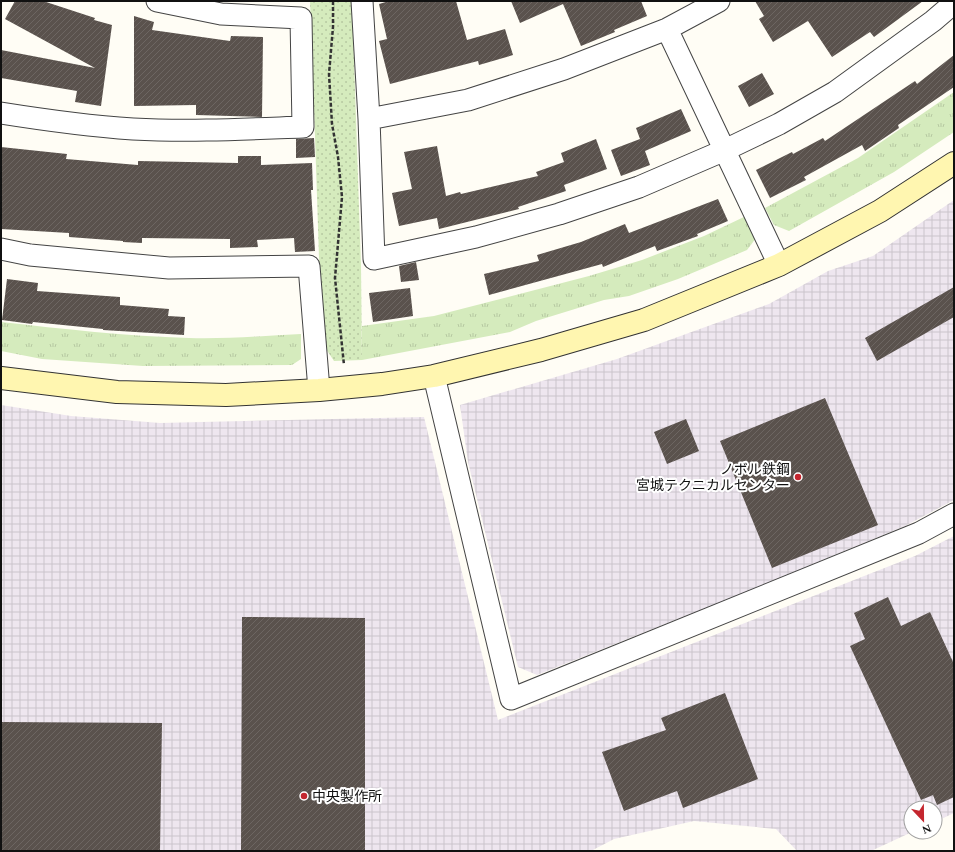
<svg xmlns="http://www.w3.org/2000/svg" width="955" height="852" font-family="Spectral,'Noto Sans JP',serif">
	<defs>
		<pattern id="industrial-grid" width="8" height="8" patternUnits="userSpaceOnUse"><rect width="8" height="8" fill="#eee6ef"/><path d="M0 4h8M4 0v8" fill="none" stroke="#cbc4cc"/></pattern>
		<pattern id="grass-tufts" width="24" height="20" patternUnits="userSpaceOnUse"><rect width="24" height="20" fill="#d5ebbd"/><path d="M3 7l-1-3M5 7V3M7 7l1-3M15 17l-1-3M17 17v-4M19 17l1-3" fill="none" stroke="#b6c8a1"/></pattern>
		<pattern id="park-dots" width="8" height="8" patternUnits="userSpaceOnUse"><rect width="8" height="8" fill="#d5ebbd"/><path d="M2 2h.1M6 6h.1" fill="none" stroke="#b6c8a1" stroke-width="1.8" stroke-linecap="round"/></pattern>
		<pattern id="building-hatch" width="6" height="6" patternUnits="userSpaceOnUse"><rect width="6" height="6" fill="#5a524d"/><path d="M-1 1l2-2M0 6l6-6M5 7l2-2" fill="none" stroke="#6d6662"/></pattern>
	</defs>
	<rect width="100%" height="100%" fill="#fffdf5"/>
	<!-- industrial -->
	<path fill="url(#industrial-grid)" d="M 954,200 L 954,500 L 905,526 L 728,599 L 537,675 L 518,667 L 468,462 L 460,405 L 617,359 L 769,304 L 828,271 L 873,256 Z
		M 1,405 L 71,416 L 160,423 L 424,417 L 498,720 L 915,556 L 954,536 L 954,813 L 935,822 L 935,808 L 911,808 L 911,832 L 912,832 L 871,851 L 797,851 L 776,829 L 694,821 L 614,839 L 591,851 L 1,851 Z"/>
	<!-- grass -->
	<path fill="url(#grass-tufts)" d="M 954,92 L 954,132 L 894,172 L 789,231 L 774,225 L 765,208 L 858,158 Z
		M 746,216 L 756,238 L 747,250 L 678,279 L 629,296 L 604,300 L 536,321 L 510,332 L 362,360 L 362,326 L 434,316 L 589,276 L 642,260 L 704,236 Z
		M 1,322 C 63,329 126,336 189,338 C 226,339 263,336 301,334 L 301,359 L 292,365 L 143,366 L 42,359 L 1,351 Z"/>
	<!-- park -->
	<path fill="url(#park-dots)" d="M 310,1 L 352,1 L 361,266 L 362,360 L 334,361 L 326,349 L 319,257 L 315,136 Z"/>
	<!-- building -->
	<path fill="url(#building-hatch)" d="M 15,1 L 43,1 L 95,18 L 94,20 L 112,25 L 101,106 L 75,102 L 77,91 L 1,78 L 1,50 L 95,68 L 5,19 Z
		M 389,1 L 456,1 L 467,40 L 505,29 L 513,55 L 479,65 L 478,61 L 390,84 L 379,41 L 387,39 L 379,4 Z
		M 511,1 L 641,1 L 647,16 L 614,30 L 615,32 L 581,46 L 563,4 L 520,23 Z
		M 755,1 L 923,1 L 874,37 L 870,32 L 832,57 L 808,21 L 773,42 L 759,19 L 764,16 Z
		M 134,16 L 154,22 L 152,30 L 230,41 L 231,36 L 263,37 L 262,117 L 196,115 L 196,105 L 134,106 Z
		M 954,55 L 954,87 L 898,125 L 899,128 L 865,151 L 862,145 L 804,177 L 806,180 L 770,198 L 756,170 L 792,152 L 793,154 L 823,138 L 825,141 L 915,81 L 917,84 Z
		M 762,73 L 774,94 L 749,107 L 738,86 Z
		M 681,109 L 691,131 L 645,151 L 650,165 L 621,176 L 611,150 L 640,139 L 636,128 Z
		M 314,138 L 315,157 L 296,158 L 296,139 Z
		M 596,139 L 607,169 L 564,185 L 566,191 L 518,207 L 519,209 L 439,229 L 437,218 L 399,226 L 392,193 L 412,189 L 404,152 L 437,146 L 446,196 L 460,192 L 461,194 L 538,176 L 536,172 L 564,162 L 561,153 Z
		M 1,147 L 67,154 L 66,159 L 138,165 L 138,161 L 238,163 L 238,156 L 261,156 L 261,165 L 312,163 L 313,190 L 311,190 L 315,251 L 295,252 L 294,238 L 257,240 L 258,247 L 230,248 L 230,239 L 142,238 L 142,243 L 123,242 L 123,241 L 69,237 L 69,233 L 1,229 Z
		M 718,199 L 728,221 L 697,234 L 698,236 L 657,251 L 655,246 L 603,267 L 602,264 L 489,295 L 484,274 L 539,261 L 537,255 L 581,242 L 625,224 L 629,233 Z
		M 416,262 L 419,280 L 401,282 L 399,266 Z
		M 7,279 L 38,283 L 37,291 L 120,297 L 120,305 L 169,309 L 168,316 L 185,317 L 184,335 L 103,330 L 103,329 L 33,322 L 32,324 L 2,320 Z
		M 954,287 L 954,317 L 877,361 L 865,338 Z
		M 410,288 L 413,316 L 373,322 L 369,293 Z
		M 825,398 L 878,525 L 772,568 L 720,441 Z
		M 686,419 L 699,451 L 667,464 L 654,432 Z
		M 888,597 L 901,626 L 930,612 L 954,664 L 954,797 L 937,805 L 933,795 L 921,800 L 850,646 L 865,639 L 854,613 Z
		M 242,617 L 365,618 L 365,851 L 241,851 Z
		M 725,693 L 758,779 L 683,808 L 677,791 L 624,811 L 602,752 L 666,730 L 661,718 Z
		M 1,722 L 162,723 L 160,851 L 1,851 Z"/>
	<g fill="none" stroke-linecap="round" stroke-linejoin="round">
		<defs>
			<path id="street" d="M 362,1 L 369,119 L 374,259 L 476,237 L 559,214 L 639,187 L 725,150 L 779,124 L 835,92 L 933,21 L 954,3
				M 667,29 L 779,265
				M 1,113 C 45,120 89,126 133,129 C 190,132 247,129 303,127 L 301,18 L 221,14 L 157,1
				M 369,119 L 468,100 L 564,69 L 667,29 L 719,1
				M 1,249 L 30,255 L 169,268 L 309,266 L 319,390
				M 434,376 L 511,699 L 919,533 L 954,514"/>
			<path id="secondary" d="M 1,378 L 117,392 L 226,395 L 319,390 L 382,384 L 434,376 L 541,350 L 644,320 L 779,265 L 880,211 L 954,163"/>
		</defs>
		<!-- street casing -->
		<use href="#street" stroke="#444" stroke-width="23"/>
		<!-- secondary casing -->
		<use href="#secondary" stroke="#333" stroke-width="24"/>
		<!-- path -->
		<path stroke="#333" stroke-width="2.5" stroke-dasharray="4 2" stroke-linecap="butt" d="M 333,1 L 333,27 L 329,74 L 332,124 L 338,157 L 342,197 L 335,278 L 344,365"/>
		<!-- street -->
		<use href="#street" stroke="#fff" stroke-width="21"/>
		<!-- secondary -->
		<use href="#secondary" stroke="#fff6b0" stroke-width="22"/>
	</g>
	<!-- markers -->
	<g fill="#c4262e" stroke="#fff" stroke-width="1.5">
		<circle cx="798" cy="477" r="4"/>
		<circle cx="304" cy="796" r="4"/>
	</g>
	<g text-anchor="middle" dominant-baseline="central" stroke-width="4" stroke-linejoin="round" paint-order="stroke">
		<!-- poi labels -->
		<g font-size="14" fill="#111" stroke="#fff" text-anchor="end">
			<text x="790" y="469">ノボル鉄鋼<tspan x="790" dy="16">宮城テクニカルセンター</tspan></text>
			<text x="312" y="796" text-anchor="start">中央製作所</text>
		</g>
	</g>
	<!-- border -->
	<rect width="955" height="852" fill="none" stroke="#111111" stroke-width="4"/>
	<!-- north arrow -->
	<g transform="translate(923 820) rotate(158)"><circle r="19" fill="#ffffff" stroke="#a0a0a0"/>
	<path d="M0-3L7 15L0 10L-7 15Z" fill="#c4262e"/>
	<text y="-6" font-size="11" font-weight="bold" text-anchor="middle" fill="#111111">N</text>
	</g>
</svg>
